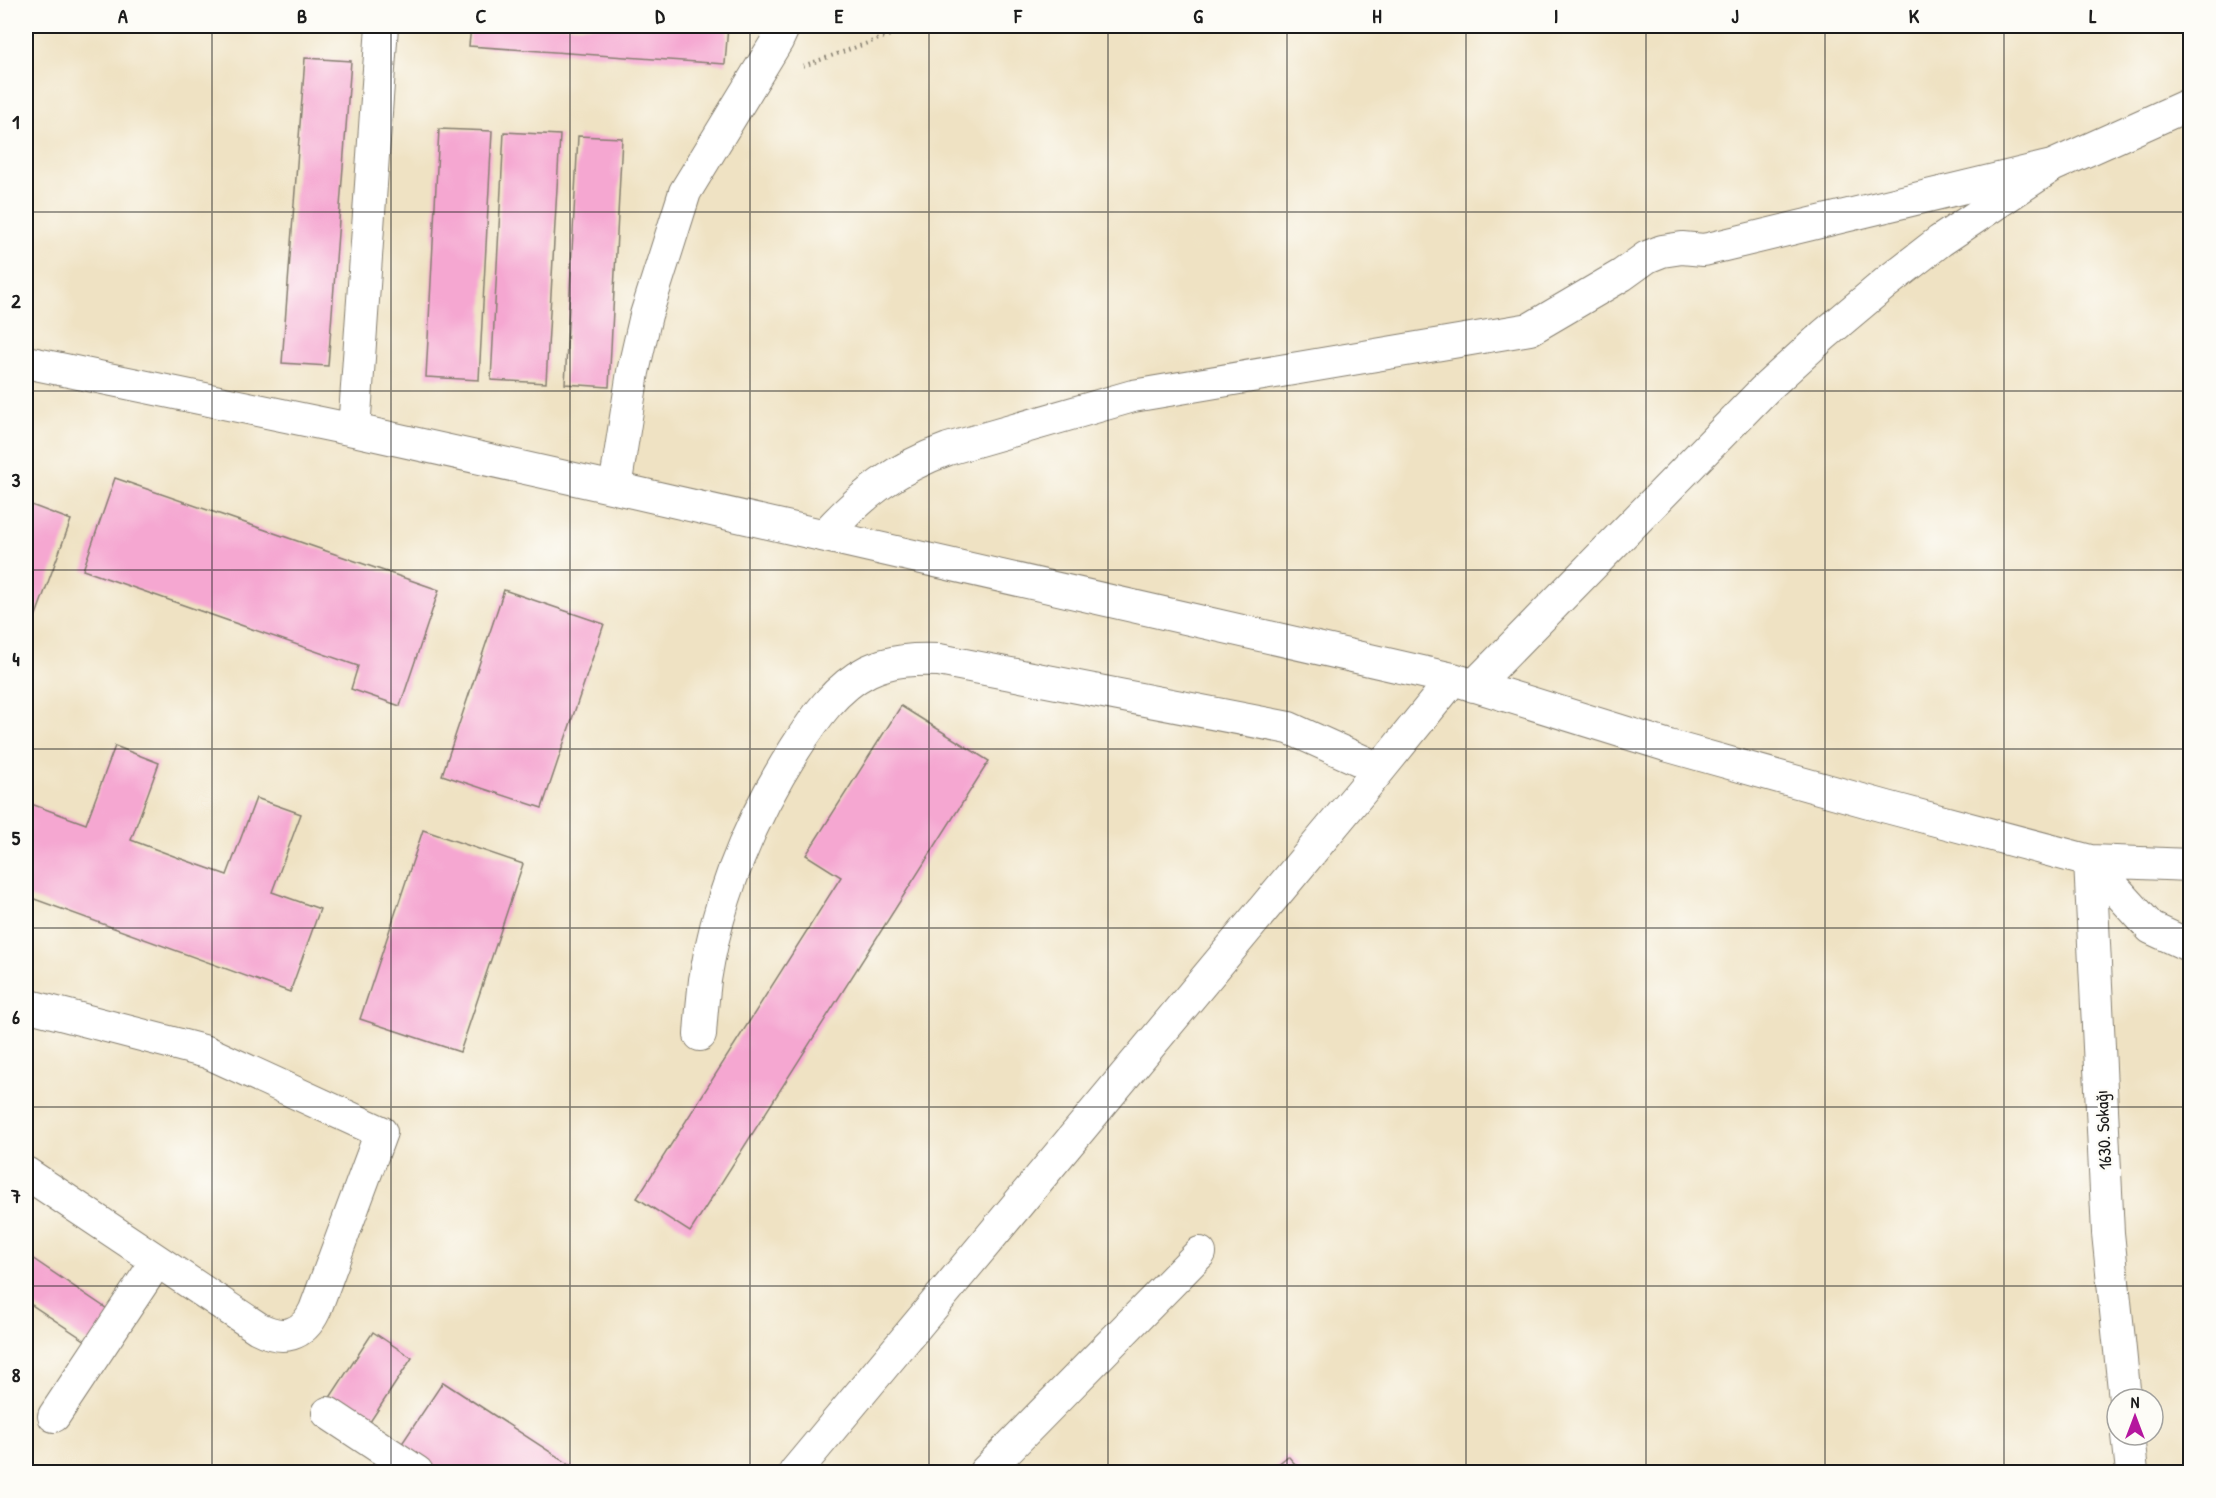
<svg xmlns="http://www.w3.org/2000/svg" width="2216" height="1498" font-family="'Patrick Hand',sans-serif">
	<rect width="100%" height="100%" fill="#fdfcf7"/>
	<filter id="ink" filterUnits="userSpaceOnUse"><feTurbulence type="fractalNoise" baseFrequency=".0167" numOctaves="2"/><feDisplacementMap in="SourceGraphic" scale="12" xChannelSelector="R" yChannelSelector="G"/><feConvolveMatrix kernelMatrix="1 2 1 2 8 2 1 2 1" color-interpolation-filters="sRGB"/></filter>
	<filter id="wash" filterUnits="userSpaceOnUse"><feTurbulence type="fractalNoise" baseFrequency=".008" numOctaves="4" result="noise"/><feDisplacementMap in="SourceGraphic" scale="24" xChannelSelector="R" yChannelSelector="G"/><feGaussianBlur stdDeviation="1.35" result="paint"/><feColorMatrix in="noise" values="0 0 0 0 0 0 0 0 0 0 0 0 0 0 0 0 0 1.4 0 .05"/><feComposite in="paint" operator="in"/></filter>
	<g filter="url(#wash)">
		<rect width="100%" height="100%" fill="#efe2c3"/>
		<g id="blocks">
			<!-- building -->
			<path fill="#f5a7d1" d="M 471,26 L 728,26 L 725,64 L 469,46 Z
				M 305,58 L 351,61 L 328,366 L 282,363 Z
				M 439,129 L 492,131 L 479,380 L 426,377 Z
				M 504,132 L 560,135 L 546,383 L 491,380 Z
				M 578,136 L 622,138 L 609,387 L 565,384 Z
				M 115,478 L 439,590 L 400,706 L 351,689 L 358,666 L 83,570 Z
				M 26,503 L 71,520 L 36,615 L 26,611 Z
				M 504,590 L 604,624 L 542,808 L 442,775 Z
				M 901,706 L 989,761 L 690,1232 L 637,1198 L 841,877 L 806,855 Z
				M 115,746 L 159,763 L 131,840 L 179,858 L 227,875 L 256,798 L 301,814 L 272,892 L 320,909 L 290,992 L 26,896 L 26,802 L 86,824 Z
				M 423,830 L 523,864 L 460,1052 L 360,1019 Z
				M 26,1254 L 113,1313 L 92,1345 L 26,1301 Z
				M 373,1332 L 412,1358 L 368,1425 L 329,1399 Z
				M 443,1382 L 581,1472 L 435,1472 L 399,1448 Z
				M 1288,1456 L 1302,1472 L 1269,1472 Z"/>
		</g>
	</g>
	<g filter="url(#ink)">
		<use href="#blocks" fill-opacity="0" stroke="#867f70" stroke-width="1.5"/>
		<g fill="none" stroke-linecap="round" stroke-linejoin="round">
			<defs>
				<path id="minor" d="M 26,362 L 354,430 L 615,488 L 1453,679 L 1669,746 L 1887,807 L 2090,861 L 2190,865
					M 354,430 L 382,26
					M 615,488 L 633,372 L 646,315 L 685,192 L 777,41 L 784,26
					M 825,535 C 862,494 896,468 948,449 L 1133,396 L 1530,329 L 1622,275 L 1647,257 L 1662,251 L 1682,248 L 1704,250 L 2052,166
					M 1474,686 L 1764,390 L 1824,335 L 1887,282 L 1940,241 L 2052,166 L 2190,104
					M 2090,861 L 2108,1233 L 2125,1399
					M 2090,861 L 2151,928 L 2190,946
					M 26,1005 L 207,1052 L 381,1132 L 315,1310 C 303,1336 283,1341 258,1328 L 26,1173
					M 700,1035 C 701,1017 703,998 705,980 C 718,897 750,820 795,749 C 814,719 836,687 868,671 C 891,660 915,659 939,660 L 1289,728 L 1380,769
					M 328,1413 L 417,1472
					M 54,1416 L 157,1261
					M 2128,1435 L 2132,1472
					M 795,1472 L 1380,769 L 1453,679
					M 985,1472 L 1200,1253"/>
			</defs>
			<!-- minor casing -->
			<use href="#minor" stroke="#867f70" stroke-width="34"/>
			<!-- path -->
			<path stroke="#867f70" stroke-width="4" stroke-dasharray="1.5 4.5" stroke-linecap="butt" d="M 803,66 L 916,26"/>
			<!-- minor -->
			<use href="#minor" stroke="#fff" stroke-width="32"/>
		</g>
	</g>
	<!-- grid -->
	<path fill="none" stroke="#1c1c1c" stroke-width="1.5" stroke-opacity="0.55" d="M 212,26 L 212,1472M 391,26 L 391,1472M 570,26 L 570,1472M 750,26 L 750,1472M 929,26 L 929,1472M 1108,26 L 1108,1472M 1287,26 L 1287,1472M 1466,26 L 1466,1472M 1646,26 L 1646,1472M 1825,26 L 1825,1472M 2004,26 L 2004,1472M 26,212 L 2190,212M 26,391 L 2190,391M 26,570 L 2190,570M 26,749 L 2190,749M 26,928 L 2190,928M 26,1107 L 2190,1107M 26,1286 L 2190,1286"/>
	<g text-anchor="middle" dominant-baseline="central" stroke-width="5" stroke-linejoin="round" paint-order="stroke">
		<!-- street labels -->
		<g font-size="18" fill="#1c1c1c" stroke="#fdfcf7">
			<text transform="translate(2103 1130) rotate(-93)">1630. Sokağı</text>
		</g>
	</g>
	<!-- margin -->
	<rect width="2216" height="1498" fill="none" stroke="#fdfcf7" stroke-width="66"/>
	<!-- north arrow -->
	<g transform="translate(2135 1417)"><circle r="28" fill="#fdfcf7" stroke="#a3a29f" stroke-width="1.5"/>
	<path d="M0-4.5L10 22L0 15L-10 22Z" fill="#b5179e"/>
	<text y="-9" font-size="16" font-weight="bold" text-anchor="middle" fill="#1c1c1c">N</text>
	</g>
	<rect x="33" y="33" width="2150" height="1432" fill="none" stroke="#1c1c1c" stroke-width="2"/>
	<g font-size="20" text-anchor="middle" font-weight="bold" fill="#1c1c1c">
		<text x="123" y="23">A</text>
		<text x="302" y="23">B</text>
		<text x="481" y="23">C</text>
		<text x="660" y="23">D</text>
		<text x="839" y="23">E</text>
		<text x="1018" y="23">F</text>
		<text x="1198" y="23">G</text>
		<text x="1377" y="23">H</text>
		<text x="1556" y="23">I</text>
		<text x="1735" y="23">J</text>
		<text x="1914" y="23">K</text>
		<text x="2093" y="23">L</text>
		<text x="16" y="129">1</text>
		<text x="16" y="308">2</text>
		<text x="16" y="487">3</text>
		<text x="16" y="666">4</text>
		<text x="16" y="845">5</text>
		<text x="16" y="1024">6</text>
		<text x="16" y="1203">7</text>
		<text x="16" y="1382">8</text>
	</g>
</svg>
